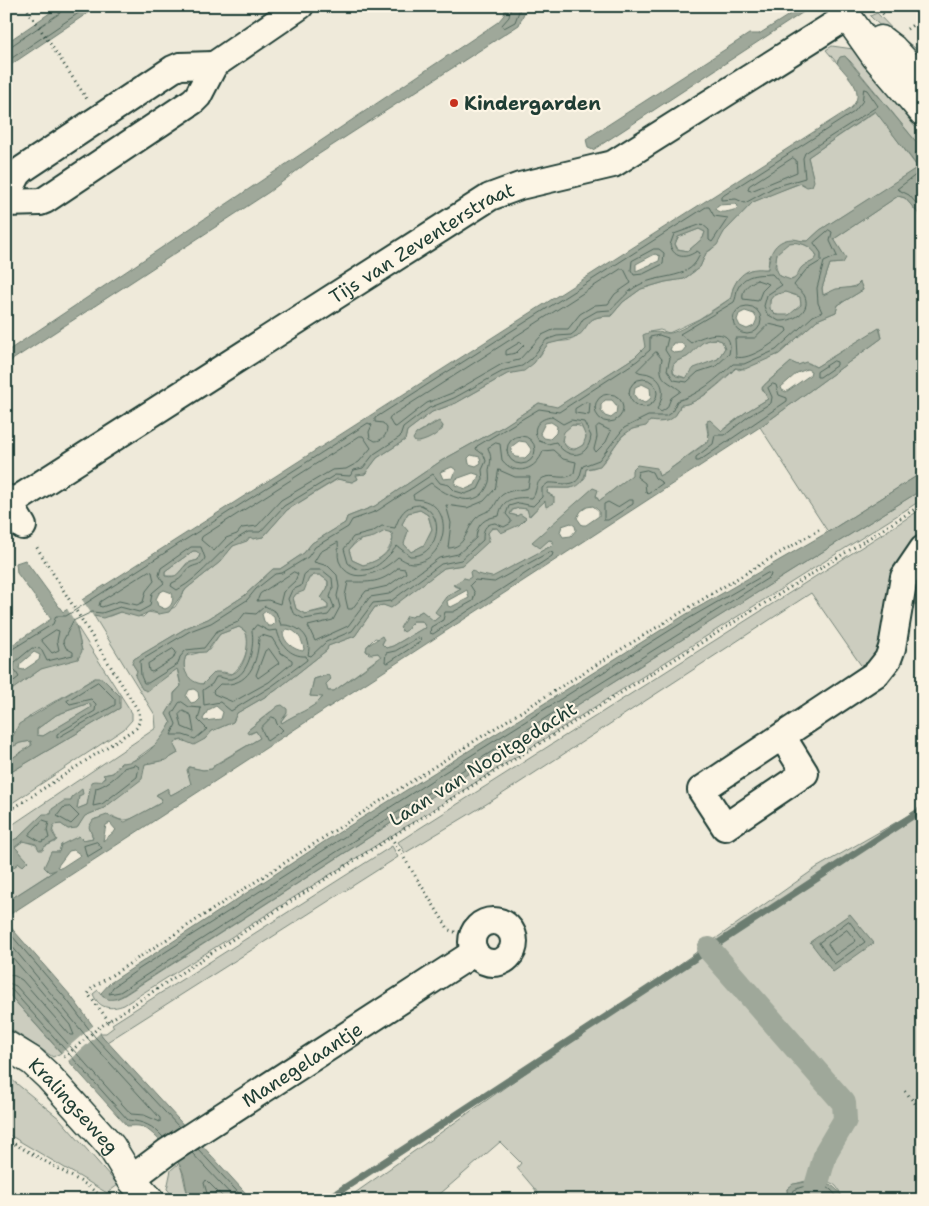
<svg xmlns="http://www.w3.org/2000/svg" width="929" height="1206" font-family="'Shantell Sans',sans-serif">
	<rect width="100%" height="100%" fill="#efeada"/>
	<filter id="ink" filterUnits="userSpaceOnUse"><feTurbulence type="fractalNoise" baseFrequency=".02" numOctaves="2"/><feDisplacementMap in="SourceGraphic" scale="10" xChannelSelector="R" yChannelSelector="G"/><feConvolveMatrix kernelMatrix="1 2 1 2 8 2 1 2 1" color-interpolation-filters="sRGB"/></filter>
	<g filter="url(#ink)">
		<!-- green -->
		<path fill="#cccdbf" stroke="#76857a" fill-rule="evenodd" d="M 877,13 L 898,35 L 923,54 L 923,67 L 870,16 Z
			M 832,46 L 853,49 L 923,137 L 923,150 L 851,62 L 847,58 L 838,60 L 837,63 L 826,50 Z
			M 876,111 L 918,168 L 820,230 L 808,241 L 787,240 L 769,257 L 768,269 L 750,270 L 738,279 L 733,288 L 731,298 L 699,319 L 669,333 L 660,330 L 649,332 L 645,347 L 635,357 L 556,408 L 539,403 L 504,426 L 441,461 L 375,506 L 347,517 L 345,523 L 312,543 L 304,553 L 280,569 L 273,569 L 244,596 L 208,619 L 188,627 L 134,659 L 132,663 L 137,671 L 160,680 L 177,669 L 181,686 L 174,693 L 174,701 L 166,714 L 171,723 L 162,740 L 130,763 L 121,763 L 113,773 L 103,775 L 105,777 C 96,790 92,786 87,805 L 77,809 L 79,796 L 72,798 L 71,801 L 53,809 L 51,814 L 43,815 L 18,838 L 6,843 L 6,829 L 156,728 L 155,715 L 94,616 L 110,616 L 120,612 L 143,617 L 148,612 L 159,614 L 175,607 L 186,589 L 220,562 L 233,546 L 250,537 L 263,537 L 287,510 L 338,479 L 352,482 L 358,479 L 356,475 L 365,474 L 377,458 L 405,440 L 407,431 L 432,412 L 456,403 L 507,374 C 517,373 531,366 538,358 C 542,354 543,349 547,345 C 556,339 565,343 573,339 C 591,330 581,316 611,316 L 623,302 L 641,289 L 665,282 L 684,279 L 700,267 L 706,253 L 711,250 L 724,232 L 753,202 L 776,192 L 813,179 L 808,157 ZM 435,422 L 443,426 L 442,430 L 422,441 L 416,434 Z
			M 898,196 L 905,198 L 923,219 L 923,472 L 828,532 L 760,427 L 882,338 L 880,328 L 816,367 L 809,363 L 797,365 L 791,362 C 784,369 764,383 762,388 L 768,399 L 746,412 L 721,431 L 706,423 L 709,440 L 666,472 L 659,476 L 633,475 L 599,501 L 593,488 L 578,503 L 549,540 L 553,541 L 553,545 L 492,578 L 477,574 L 468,580 L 464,578 L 454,586 L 461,588 L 446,597 L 440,616 L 433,622 L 422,611 L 413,616 L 401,631 L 407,630 L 413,621 L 422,621 L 426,628 L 422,629 L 393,646 L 386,648 L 382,644 L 384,640 L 375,638 L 367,646 L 366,651 L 369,654 L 378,653 L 381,656 L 334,691 L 328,691 L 325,684 L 330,680 L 326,675 L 314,679 L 310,696 L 323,696 C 314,711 296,713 282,723 L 281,721 L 287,713 L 270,712 L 248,730 L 250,734 L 256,731 L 260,738 L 214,765 L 213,769 L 203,770 L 189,767 L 191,784 L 171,795 L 167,790 L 157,794 L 162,799 L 159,804 C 145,810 127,828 113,816 L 95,819 L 90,829 L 93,838 L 61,845 L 59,852 L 51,852 L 57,869 L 6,902 L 6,873 L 19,863 L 21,853 L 14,847 L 23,841 L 43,847 L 55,842 L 56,838 L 52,829 L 56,824 L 61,824 L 68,829 L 78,827 L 84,816 L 104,808 L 117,797 L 145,764 L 166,760 L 178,753 L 173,745 L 177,741 L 205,739 L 212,731 L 233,722 L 237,713 L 275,691 L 327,650 L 328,646 L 355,636 L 375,607 L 383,605 L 391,607 L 444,568 L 463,565 L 490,539 L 488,533 L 490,529 L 497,528 L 501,533 L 518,516 L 510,514 C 514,507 520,507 527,509 L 530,516 L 550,494 L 547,493 L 548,488 L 571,488 L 585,478 L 586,469 C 610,468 610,445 626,433 C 635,426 641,428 650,421 C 663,423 677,421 680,405 C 698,405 723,381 736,368 L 739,370 L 779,354 L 817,320 L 836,312 L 838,305 L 863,290 L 860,283 C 853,289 834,290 823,295 L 822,288 L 830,264 L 842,263 L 844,256 L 834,239 Z
			M 699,229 L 705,232 L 703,238 L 688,251 L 678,249 L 675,244 L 678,237 Z
			M 793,242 C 803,243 813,247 817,256 L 815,261 L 806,264 L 795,279 L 786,280 L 778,274 C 773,259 776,245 793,242 Z
			M 781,292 L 789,292 L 800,297 L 801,306 C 793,316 782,320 771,311 L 769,306 L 771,297 Z
			M 716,339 L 722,341 L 725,348 L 718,359 L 699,367 L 686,378 L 674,374 L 672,366 C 677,359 683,360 689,355 C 699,346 702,339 716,339 Z
			M562 437a12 12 0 1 1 24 0a12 12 0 1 1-24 0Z
			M 923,489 L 923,499 L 124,1005 C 111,1010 99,1009 93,994 L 98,990 L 103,997 L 116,999 L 123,996 L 483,764 Z
			M 923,508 L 923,533 L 911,545 L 879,651 L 865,671 L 811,593 L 493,800 L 405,853 L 398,842 Z
			M 420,510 L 428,515 L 432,529 L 424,545 L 411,552 L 404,544 L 405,529 L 402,524 L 408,513 Z
			M 383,531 L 389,531 L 393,538 C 389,554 378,562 363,565 L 352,560 L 349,550 C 358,537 371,539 383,531 Z
			M 193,551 L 197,551 L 200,554 L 198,560 L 187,563 L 176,576 L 165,576 L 165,571 Z
			M 923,564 L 923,604 L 910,604 L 915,580 Z
			M 314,575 L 320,575 L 328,581 L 327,591 L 321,598 L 328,604 L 328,608 L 305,614 L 296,609 L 293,598 C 295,594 311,576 314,575 Z
			M 76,625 L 132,713 L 132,720 L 124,729 L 6,807 L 6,775 L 120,708 L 105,681 L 95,678 L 31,715 L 13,736 L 6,738 L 8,692 L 41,669 L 82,651 Z
			M 239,627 L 245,631 C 252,644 244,665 232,674 L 223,672 C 217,675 208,683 201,684 C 187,685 181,667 186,656 L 209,650 L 220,634 Z
			M 89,703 L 91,708 L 43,736 L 37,735 L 37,729 L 56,715 Z
			M 31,741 L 31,747 L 6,762 L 7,749 L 20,743 Z
			M 923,807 L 923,1200 L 844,1200 C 842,1196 839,1190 836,1186 C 824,1176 798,1180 787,1189 L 788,1200 L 544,1200 L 517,1168 L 521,1163 L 500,1142 L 433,1200 L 345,1200 L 816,868 Z
			M 392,846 L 398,857 L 107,1042 L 100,1033 L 106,1033 L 114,1027 L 112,1024 Z
			M 6,991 L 61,1053 L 53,1057 L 6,1026 Z
			M 6,1075 L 60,1119 L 118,1185 L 107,1193 L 6,1133 Z
			M 179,1163 C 185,1175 183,1190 192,1200 L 177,1200 L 167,1189 L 171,1170 Z"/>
		<!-- water -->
		<path fill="#9fa89a" stroke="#6c7d71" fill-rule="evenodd" d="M 60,6 L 98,6 L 6,68 L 6,43 Z
			M 506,6 L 527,6 L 519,25 L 316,156 L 269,192 L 6,364 L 6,352 L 498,22 L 504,15 Z
			M 787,6 L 804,6 L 805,11 L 593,150 L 588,148 L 586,139 L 749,34 L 759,34 L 789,15 L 790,11 Z
			M 845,56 L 923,150 L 923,219 L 905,198 L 898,196 L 834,239 L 846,258 L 843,263 L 830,264 L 822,288 L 823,295 L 836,289 L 855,287 L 860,282 L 863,290 L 838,305 L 836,312 L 817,320 L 779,354 L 745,369 L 735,368 C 722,381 698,405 680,405 C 676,422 664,423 650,421 L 646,426 L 632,429 L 622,436 L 600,466 L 586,469 C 583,494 566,487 548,488 L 547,493 L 554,497 L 554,503 L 546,507 L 545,501 L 529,516 L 527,509 L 519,508 L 512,510 L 510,514 L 517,516 L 520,514 L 526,518 L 519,525 L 501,533 L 497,528 L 492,528 L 488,533 L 488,542 L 463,565 L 444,568 L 391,608 L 383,605 L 375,607 L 355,636 L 328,646 L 327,650 L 275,691 L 237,713 L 233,722 L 212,731 L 205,739 L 194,745 L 182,740 L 177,741 L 174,745 L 178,753 L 166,760 L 145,764 L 142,779 L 104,808 L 85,816 L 77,828 L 68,829 L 61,824 L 54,825 L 52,832 L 57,840 L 44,847 L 43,850 L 39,850 L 36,844 L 23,841 L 15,847 L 28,861 L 23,866 L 19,863 L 6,873 L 6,843 L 18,838 L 43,814 L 51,814 L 52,809 L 64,801 L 71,801 L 72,797 L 82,789 L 83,794 L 79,796 L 77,809 L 87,805 L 91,782 C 97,779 100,785 105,777 L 103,775 L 113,773 L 121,763 C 142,763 161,741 171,723 L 166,714 L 174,701 L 174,694 L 181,686 L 178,671 L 177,669 L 147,691 L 142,689 L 135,676 L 137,671 L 132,663 L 134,659 L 188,627 L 208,619 L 244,596 L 273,569 L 280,569 L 304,553 L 312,543 L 345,523 L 347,517 L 375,506 L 441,461 L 504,426 L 539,403 L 557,407 L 635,357 L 645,347 L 643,335 C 653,330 658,333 669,333 C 681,333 720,306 731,298 C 732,285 741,270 756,269 C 761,268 764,270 768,269 C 769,255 774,240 792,239 C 798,239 802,242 808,241 L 820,230 L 918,167 L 875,111 L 808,157 L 814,181 L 812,186 L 807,187 L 800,183 L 753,202 L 724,232 L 717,245 L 706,253 L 700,267 L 684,279 L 665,282 L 641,289 L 623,302 L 611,316 C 584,316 592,325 577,337 L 548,344 L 534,363 L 524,371 L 507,374 L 456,403 L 432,412 L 407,431 L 405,440 L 377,458 L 365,474 L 356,475 L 358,479 L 352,482 L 337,479 L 287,510 L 263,537 L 253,539 L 250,537 L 247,541 L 233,546 L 220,562 L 186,589 L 169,612 L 159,614 L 151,611 L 138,617 L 120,612 L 103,618 L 94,616 L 76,625 L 82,651 L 78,659 L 41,669 L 6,694 L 6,649 L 51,619 L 17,573 L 16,563 L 25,560 L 63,612 L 851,108 C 867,92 848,77 837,63 L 840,57 ZM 736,204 L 738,206 L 737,209 C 730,211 720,215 715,209 L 718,205 ZM 699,229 L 705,232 L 703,238 L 688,251 L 677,249 L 675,244 L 678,237 ZM 789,243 C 800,241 812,246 817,256 C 814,264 806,262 801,268 C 797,273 798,278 791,280 L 780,276 L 775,267 L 777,253 ZM 655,254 L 660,256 L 659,261 L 636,271 L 636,264 ZM 785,292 L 800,297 L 801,305 L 789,315 L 776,315 L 770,309 L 770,300 L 774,295 ZM 745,311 L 754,314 L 757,319 L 754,326 L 747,329 L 740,326 L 737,320 L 739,314 ZM 716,339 L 722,341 L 725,348 L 718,359 L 694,368 L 686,378 L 676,376 L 673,372 C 671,360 679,361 687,357 C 698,349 700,339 716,339 ZM 673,343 L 681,343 L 686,347 L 682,352 L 675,353 L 670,350 ZM 642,384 L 650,388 L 651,398 L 645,403 L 638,400 L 634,395 L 635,387 ZM 605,400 L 612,400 L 617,406 L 616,414 L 611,418 L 605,416 L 601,411 L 601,405 ZM 551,422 L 557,426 L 556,433 L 550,439 L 544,438 L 540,433 L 545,423 ZM 572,425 L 581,425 L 586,437 L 583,445 L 574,450 L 568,449 L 562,441 L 564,432 ZM 519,441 L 526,442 L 531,449 L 530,453 L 525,458 L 515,457 L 511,452 L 511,447 ZM 471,455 L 480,457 L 481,463 L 476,466 L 469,464 L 468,458 ZM 452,467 L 456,470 L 453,478 L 443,479 L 440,472 ZM 473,473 L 479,475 L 475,485 L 466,489 L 455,485 L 456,479 ZM 420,510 L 428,515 L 432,529 L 424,545 L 411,552 L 404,544 L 408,531 L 402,524 L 408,513 ZM 385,531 L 392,533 C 397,551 377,562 363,565 L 352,560 L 349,550 L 356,541 L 374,537 ZM 193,551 L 196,551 L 200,554 L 198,560 C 195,561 189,562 186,565 C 178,572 178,579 165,576 L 165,571 ZM 314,575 L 320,575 L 328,581 L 328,587 L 321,598 L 328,604 L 328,609 L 305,614 L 296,609 L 293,598 L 296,594 L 304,591 L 309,578 ZM 164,590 L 172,593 C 174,600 172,607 165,609 L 158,606 L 156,599 L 159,593 ZM 266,611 L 274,617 L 275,623 L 272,626 L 268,626 L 264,621 L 262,614 ZM 239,627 L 245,631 C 251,641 245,671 231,674 C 226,675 221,671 215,672 L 203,684 C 189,683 180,669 186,656 L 191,653 L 206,652 L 220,634 ZM 287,629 C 297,630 302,639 304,649 L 303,651 C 294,650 283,642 283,632 ZM 34,652 L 40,655 L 39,660 L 24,670 L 19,669 L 20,664 ZM 194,689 L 198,692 L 199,698 L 195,702 L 191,703 L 186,696 L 189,690 ZM 216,706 L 223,712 L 221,719 L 204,721 L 203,719 L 208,710 Z
			M 879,328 L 882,338 L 760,427 L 9,915 L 7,923 L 71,996 L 93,1026 L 252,1200 L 192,1200 C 184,1191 187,1181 182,1170 C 178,1159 154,1132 143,1127 C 138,1125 132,1126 127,1126 L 6,991 L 6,902 L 56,870 L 49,872 L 44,867 L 51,852 L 59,852 L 61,845 L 79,836 L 83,840 L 93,838 L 89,827 L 93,820 L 107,815 L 125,822 L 159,804 L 162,799 L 156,795 L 168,788 L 168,793 L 171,795 L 191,784 L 187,770 L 189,767 L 203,770 L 212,769 L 214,766 L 260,738 L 256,731 L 248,734 L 247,731 L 278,706 L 282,705 L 287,709 L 287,713 L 281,721 L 282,723 C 296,713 312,710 323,697 L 310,696 L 314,679 L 328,675 L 331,679 L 326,684 L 328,691 L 334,691 L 381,657 L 378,653 L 372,654 L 366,651 L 367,646 L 382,636 L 384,640 L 382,644 L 386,648 L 393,646 L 422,629 L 426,628 L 422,621 L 413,621 L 407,630 L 404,632 L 400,628 L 407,616 L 412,617 L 422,611 L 434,621 L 440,616 L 435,612 L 446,597 L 461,588 L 453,585 L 464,578 L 468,579 L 471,577 L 470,572 L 472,570 L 477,574 L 492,577 L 553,545 L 553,541 L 549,540 L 540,548 L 532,542 L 593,488 L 598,490 L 596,496 L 599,501 L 632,475 L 632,470 L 637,465 L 657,468 L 659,476 L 666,472 L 709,441 L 707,421 L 710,420 L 722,431 L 746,412 L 768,399 L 762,388 C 764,384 785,368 791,362 L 798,365 L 806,362 L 816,367 ZM 807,369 L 811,371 L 810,375 L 786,392 L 782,390 L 781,387 L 797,373 ZM 587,507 L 593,506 L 599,511 L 599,516 L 586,525 L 582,525 L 577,518 L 581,511 ZM 571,523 L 575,526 L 576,530 L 571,536 L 563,537 L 560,532 L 562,526 ZM 467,590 L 469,598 L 451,607 L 448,606 L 447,601 ZM 110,823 L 116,830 L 103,841 L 106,825 ZM 74,850 L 81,855 L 61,868 L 57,867 L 69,851 Z
			M 439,421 L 443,426 C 440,434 424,443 415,442 L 413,439 L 416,434 Z
			M 923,472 L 923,489 L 483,764 L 122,996 C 114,1000 106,1002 101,993 L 110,983 L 327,840 L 685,615 L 828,532 Z
			M 95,678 L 102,678 L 120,696 L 120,708 L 6,775 L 6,762 L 32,745 L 31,741 L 20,743 L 6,750 L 6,738 L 13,736 L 19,724 ZM 89,703 L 91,706 L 90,708 L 43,736 L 37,735 L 37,729 L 56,715 Z
			M 850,914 L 874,943 L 833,972 L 810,942 Z
			M 813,1181 C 830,1182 835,1185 844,1200 L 788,1200 L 787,1189 L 793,1184 Z"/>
		<!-- pier -->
		<path fill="#efeada" d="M 81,598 L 95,619 L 78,627 L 66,607 Z
			M 94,1025 L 100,1033 L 67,1062 L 60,1054 Z"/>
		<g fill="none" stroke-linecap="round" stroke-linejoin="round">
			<!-- shore -->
			<path stroke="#52685d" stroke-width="1" d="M 511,6 L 509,17 L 502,25 L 504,28 L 515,22 L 521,6
				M 6,47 L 11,46 L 60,13 L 62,6
				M 6,62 L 89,6
				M 864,89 L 867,90 L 878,106 L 805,153 L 803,158 L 805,178 L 774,187 L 745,203 L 736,199 L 721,200 L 721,197 L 854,112 L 862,102 Z
				M 923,153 L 917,152 L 915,154 L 922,165 L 921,171 L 897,189 L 909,195 L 923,211
				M 793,158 L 796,160 L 797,172 L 751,191 L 748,190 L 749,186 Z
				M 829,230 L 832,232 L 830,241 L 837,256 L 824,262 L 817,288 L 818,303 L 822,312 L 813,316 L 776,350 L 744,364 L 733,364 C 715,380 700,394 677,401 L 672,412 L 666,416 L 648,416 L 624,428 L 599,460 L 583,466 C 581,470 581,474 579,478 C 573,488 557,482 548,483 L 542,488 L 542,497 L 533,506 L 519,503 L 509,506 L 506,514 L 511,520 L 511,523 L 504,527 L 495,523 C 484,524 483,531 483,540 L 461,560 L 441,564 L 391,601 L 373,603 L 352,631 L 326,642 L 311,656 L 308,655 C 313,636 297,624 281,625 L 276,612 L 265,606 L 256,614 L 245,613 L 238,622 L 217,631 L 204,648 L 186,650 L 180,657 L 178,664 L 148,683 L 144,683 L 141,676 L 140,661 L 190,631 L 211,623 L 247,600 L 256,589 L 275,574 L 282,573 L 308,557 L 315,547 L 348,527 L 352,520 L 377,511 L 433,474 L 440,483 L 449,485 L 455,491 L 465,494 L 478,489 L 483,479 L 482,470 L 486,461 L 484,455 L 476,449 L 477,446 L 539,409 L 559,412 L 637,361 L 650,350 L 650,337 L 659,335 L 668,338 L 665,350 L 670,358 L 667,370 L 674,380 L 687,382 L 698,372 L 716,366 L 729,354 C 736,325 704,334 691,343 L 680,334 L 734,302 C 736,298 736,295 737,290 C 744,273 758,275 772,274 L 782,285 L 767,295 L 764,306 L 767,314 L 779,321 C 792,322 811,312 805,297 C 803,291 797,290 794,285 L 806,270 L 821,261 L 821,253 L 814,243 Z
				M 654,249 L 659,249 L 664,253 L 663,264 L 643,274 L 634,275 L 631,270 L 632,261 Z
				M 621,269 L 624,269 L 631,283 L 615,294 L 608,304 L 595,305 L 580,314 L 568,329 L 555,329 L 542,335 L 519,360 L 502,364 L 452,393 L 427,403 L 396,427 L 393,426 L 389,419 L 390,417 Z
				M 757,280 L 769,284 L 762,291 L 758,301 L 743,299 C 741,290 749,283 757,280 Z
				M733 320a14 14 0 1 1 28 0a14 14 0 1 1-28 0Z
				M 769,324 L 786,328 L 787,331 C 777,341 750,361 736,357 L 735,338 L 754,338 Z
				M 521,342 L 524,345 L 516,353 L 506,355 L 506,351 Z
				M 656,352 L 662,359 C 657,381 668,380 681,391 L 671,398 L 667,408 L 661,412 L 657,409 C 664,397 666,382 651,375 C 646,372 641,374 637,371 Z
				M 834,361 L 837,362 L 837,365 L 820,377 L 817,377 L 817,372 Z
				M629 393a14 14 0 1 1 28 0a14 14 0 1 1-28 0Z
				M 773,384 L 776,385 L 779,395 L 787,398 L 787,401 L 699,461 L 696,461 L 696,457 L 713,444 L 715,435 L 725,435 L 749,416 L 771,403 L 772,397 L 768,388 Z
				M595 408a14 14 0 1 1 28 0a14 14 0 1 1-28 0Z
				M 586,402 L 590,403 L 589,415 L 575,413 L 575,409 Z
				M 552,417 L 563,424 L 571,420 L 584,422 L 591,436 C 588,459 567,460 556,442 L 548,444 L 539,441 C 530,428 539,418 552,417 Z
				M 599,425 L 611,431 L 606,442 L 596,452 L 594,449 L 597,437 L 596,428 Z
				M507 450a14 14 0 1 1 28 0a14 14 0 1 1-28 0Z
				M 360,436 L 363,436 L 371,448 L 359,462 L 346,469 L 332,470 L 281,500 L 257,526 L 242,528 L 237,534 L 226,538 L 214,551 L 201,540 L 202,537 Z
				M 496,443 L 500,444 L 502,460 C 516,478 537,469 543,451 L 553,450 L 563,459 L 576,462 L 574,473 C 565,482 553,473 543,478 C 534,483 538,492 532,498 C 516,497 502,497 499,516 C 485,518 477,523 476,538 L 458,554 L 439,558 L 389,594 L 370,597 L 348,626 L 315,641 L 308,626 L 333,620 L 340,607 L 337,596 L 339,587 L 337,575 L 328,566 L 314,562 L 320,552 L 338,542 C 339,548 337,555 339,561 C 351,589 383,571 398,557 C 402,559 407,563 412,563 C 446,564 460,501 414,499 L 413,495 L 431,483 C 447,496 479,513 489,482 C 490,478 489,474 489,470 C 491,460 492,458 488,448 Z
				M 499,470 L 515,477 L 530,477 L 528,488 C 519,491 510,489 502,495 C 497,499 496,504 493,508 C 489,512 480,513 476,518 C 466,528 466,548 448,548 L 451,523 L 446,505 L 467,508 L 484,501 L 495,489 Z
				M 647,470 L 652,472 L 655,478 L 663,483 L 648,494 L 646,492 L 645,483 L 637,477 L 638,472 Z
				M 629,500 L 633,500 L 633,504 L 608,520 L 604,520 L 604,504 L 608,502 L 617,507 Z
				M 421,505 C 449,517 436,558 410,556 L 397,546 C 385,560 368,581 348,563 L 344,549 L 353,537 L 372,532 L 382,526 L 395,528 C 400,515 404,505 421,505 Z
				M 550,552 L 553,553 L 552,556 L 433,634 L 430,633 L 431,627 L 443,620 L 445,612 L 453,612 L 473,601 L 475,593 L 470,585 L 475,580 L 494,582 Z
				M 398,568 L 405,569 L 406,573 L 388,586 L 366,591 L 352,609 L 348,609 L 345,596 L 348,582 C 370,582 380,584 398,568 Z
				M 310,570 L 322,570 L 332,578 L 333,588 L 330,597 L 334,607 L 328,615 L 304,619 L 293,613 L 288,599 L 292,590 L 301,586 L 304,575 Z
				M 149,571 L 152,572 L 154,581 L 146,591 L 143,602 L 137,605 L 119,601 L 102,607 L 99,606 L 100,602 Z
				M 294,572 L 298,574 L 295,581 L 283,592 L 280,604 L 268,600 L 257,601 L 260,594 Z
				M 768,573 L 771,574 L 770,577 L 480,759 L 120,992 L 109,994 L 113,987 L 139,969 L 445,772 L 688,619 Z
				M 257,625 L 269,631 L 277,630 C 280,644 290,657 306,656 L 307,660 L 272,686 L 231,711 L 220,702 L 204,705 L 203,690 L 212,684 L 216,677 C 221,676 225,680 231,679 C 249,676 255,645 252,631 Z
				M 56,630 L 59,631 L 57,641 L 59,650 L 52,653 L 41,640 Z
				M 262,635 L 272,638 L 281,653 L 292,660 L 292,663 L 269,682 L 233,702 L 214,694 L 213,691 L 220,684 C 249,687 258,663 259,637 Z
				M 418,638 L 421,639 L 420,642 L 388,663 L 385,662 L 386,653 L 395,651 Z
				M 173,649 L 176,652 L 173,659 L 152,672 L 149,671 L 148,664 Z
				M 269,649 L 279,663 L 258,678 L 256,675 L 265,651 Z
				M 6,653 L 53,624 L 56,616 L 66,616 L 368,423 L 372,425 L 369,432 L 370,438 L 375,441 C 382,441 387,435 387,428 L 383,423 L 375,422 L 375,418 L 706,207 L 709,207 L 714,216 L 728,218 L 712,242 L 709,240 L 709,230 L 702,224 L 674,234 L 670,245 C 675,260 687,258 697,251 L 700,253 C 692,281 661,273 639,285 C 627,291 620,302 610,310 L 597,311 L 583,319 L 576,331 L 571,335 L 557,336 L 546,340 L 531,359 L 522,366 L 505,370 L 454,398 L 429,408 L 403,428 L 400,437 L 374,454 L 363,468 L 354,470 L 350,476 L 335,475 L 284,506 L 260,532 L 248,532 C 222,545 204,576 177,590 L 171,586 L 172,583 C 185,578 184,571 191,567 C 198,564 202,565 205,558 L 201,547 L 191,547 L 161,568 L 159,575 L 164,583 L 152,593 L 150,606 L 139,612 L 120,607 L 102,613 L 92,612 L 73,621 L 63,641 L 66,648 L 73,652 L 73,655 L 47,661 L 41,649 L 32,648 L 15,662 L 14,669 L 19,677 L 6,687
				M 98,682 L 115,699 L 115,705 L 57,738 L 57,734 L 95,711 L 96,704 L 91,699 L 70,704 L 67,701 Z
				M 182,702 L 189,707 L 201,708 L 198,720 L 207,729 L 195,739 L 183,735 L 171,735 L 176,724 L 172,714 L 179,703 Z
				M 183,711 L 191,715 L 194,732 L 182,727 L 179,715 Z
				M 272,717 L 275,718 L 277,724 L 283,730 L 267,741 L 261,728 Z
				M 136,765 L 139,767 L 137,777 L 102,804 L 93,806 L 96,788 C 103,787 120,775 124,768 Z
				M 70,807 L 79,816 L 71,824 L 57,816 L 63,808 Z
				M 43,820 L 49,822 L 47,830 L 49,838 L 41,842 L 29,835 Z
				M 97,842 L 102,848 L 87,857 L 84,846 Z
				M 849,921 L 865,942 L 834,964 L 819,943 Z
				M 6,929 L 67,1000 L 95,1037 L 179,1127
				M 847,930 L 856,941 L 835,955 L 828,944 Z
				M 6,939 L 90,1041 L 160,1118 L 160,1122 L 144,1115 L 131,1114 L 16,986 L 6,982
				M 6,950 L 70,1025 L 74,1035 L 70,1035 L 22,980 L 15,976 L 6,974
				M 6,988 L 12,990 L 128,1120 C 144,1122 152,1125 163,1137
				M 198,1149 L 245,1200
				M 192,1153 L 236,1200
				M 209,1200 L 204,1183 L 206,1180 L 226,1200
				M 792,1200 L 792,1192 C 799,1185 823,1182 831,1190 C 834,1192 836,1196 839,1200"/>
			<!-- stream -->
			<path stroke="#6c7d71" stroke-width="7" d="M 326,1200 L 923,809"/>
			<!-- canal -->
			<path stroke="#9fa89a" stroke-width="24" d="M 709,949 L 844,1103 L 845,1120 L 826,1152 L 812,1200"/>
			<defs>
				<g id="minor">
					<path d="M 6,197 L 18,174 L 23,169 L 173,69 L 180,66 L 214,65"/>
					<path d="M 6,203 L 40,202 L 45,200 L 193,101 L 198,96 L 214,65 L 300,6"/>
					<path d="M 6,498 L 23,526"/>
					<path id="s1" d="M 10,504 L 490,197 L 520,186 L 613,164 L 848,16"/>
					<path d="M 782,736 L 805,773 L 725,827 L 701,790 L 877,673 L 888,659 L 892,648 L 904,577 L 923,549"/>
					<circle cx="493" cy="942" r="21"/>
					<path id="s2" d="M 131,1179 L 167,1152 L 475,952"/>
				</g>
				<path id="tertiary" d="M 840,6 L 876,57 L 923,112
					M 881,40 L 893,49 L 923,81"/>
				<g id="secondary">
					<path id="s3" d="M 6,1045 L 32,1061 L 48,1076 L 111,1146 L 131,1179 L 150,1200"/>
				</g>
			</defs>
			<!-- minor casing -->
			<use href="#minor" stroke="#1f3d34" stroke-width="30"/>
			<!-- tertiary casing -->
			<use href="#tertiary" stroke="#1f3d34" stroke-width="31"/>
			<!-- secondary casing -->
			<use href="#secondary" stroke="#1f3d34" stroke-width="31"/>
			<!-- path -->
			<path stroke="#1f3d34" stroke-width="3" stroke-dasharray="1 4" stroke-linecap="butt" d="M 25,6 L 87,99
				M 876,6 L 884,15
				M 907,29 L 923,18
				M 6,813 L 136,728 L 140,721 L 139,712 L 36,546
				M 391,837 L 449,930 L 458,933
				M 109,1021 L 88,994 L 92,988 C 333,831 574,674 822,528
				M 64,1057 L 97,1029 C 367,847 647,678 923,504
				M 905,1091 L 923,1113
				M 6,1139 L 85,1184 L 106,1200"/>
			<!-- minor -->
			<use href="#minor" stroke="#fcf5e5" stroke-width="26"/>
			<!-- tertiary -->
			<use href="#tertiary" stroke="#fcf5e5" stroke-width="28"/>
			<!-- secondary -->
			<use href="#secondary" stroke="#fcf5e5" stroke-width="28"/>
		</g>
	</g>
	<!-- markers -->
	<circle fill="#c8321e" stroke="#fcf5e5" stroke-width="2" cx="454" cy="103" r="5"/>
	<g text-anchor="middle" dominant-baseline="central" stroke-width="4.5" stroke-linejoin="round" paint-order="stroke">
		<!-- poi labels -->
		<g font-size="19" font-weight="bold" fill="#1f3d34" stroke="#fcf5e5" text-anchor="start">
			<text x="464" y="103">Kindergarden</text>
		</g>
		<!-- street labels -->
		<g font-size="19" fill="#1f3d34" stroke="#fcf5e5">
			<text stroke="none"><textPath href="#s1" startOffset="488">Tijs van Zeventerstraat</textPath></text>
			<text transform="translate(483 764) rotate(-32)">Laan van Nooitgedacht</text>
			<text stroke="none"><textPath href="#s2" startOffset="206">Manegelaantje</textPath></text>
			<text stroke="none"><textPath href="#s3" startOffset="92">Kralingseweg</textPath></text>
		</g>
	</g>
	<!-- margin -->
	<rect width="929" height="1206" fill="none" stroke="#fcf5e5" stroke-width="25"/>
	<rect x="12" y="12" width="904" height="1181" fill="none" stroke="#1f3d34" stroke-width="2" filter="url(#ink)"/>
</svg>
